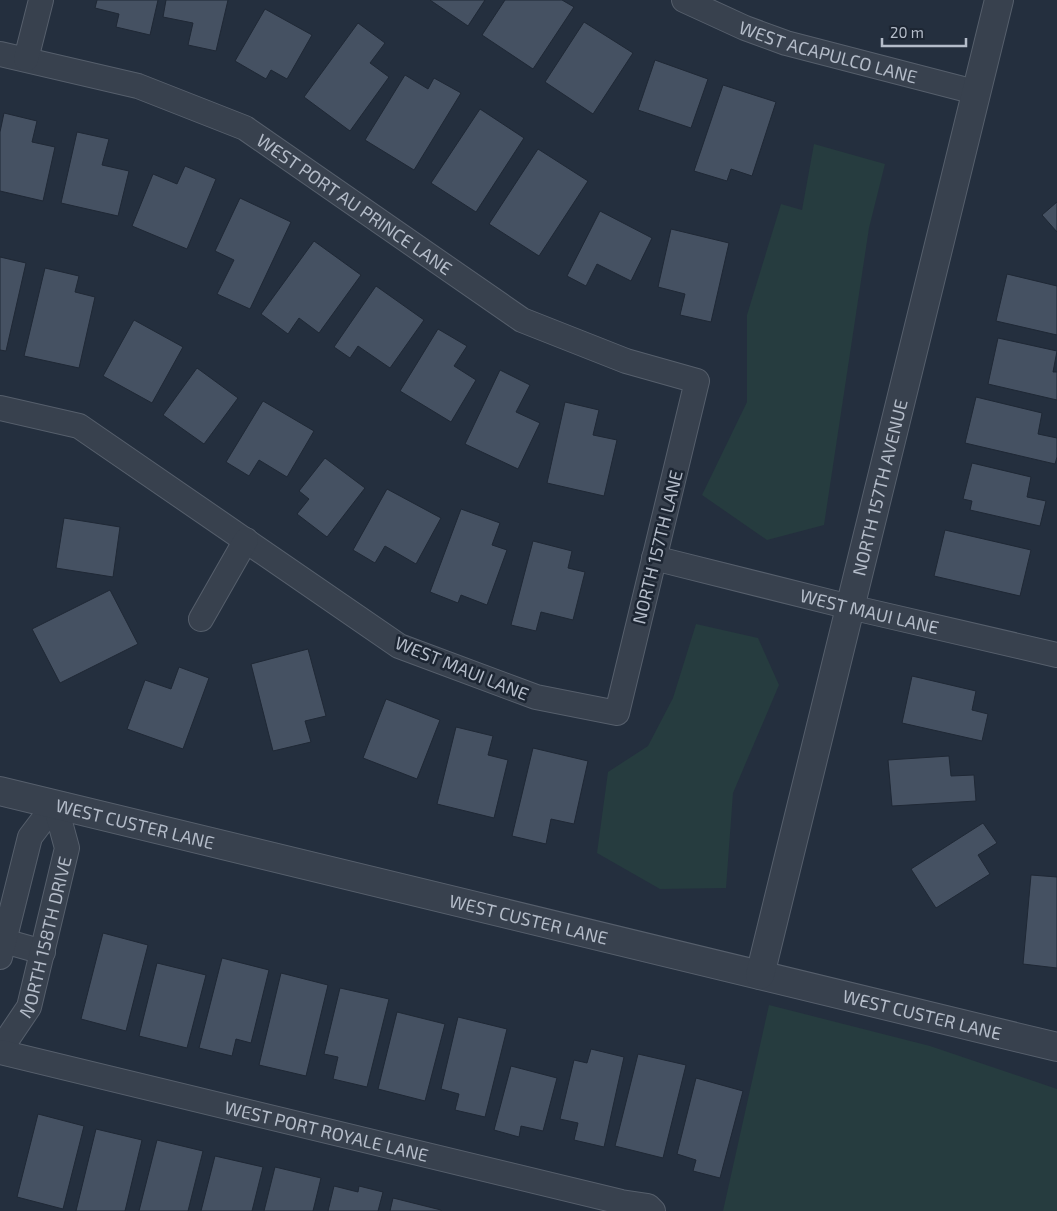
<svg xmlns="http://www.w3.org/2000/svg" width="1057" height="1211" font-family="'Exo 2',sans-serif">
	<rect width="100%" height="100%" fill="#242f3e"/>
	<!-- green -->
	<path fill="#263c3f" d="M 814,144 L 885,164 L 869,228 L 824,525 L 767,540 L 702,495 L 747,402 L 747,315 L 781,204 L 802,210 Z
		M 696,624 L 758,638 L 779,685 L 733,793 L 726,888 L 660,889 L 597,853 L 608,772 L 648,746 L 673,698 Z
		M 769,1005 L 930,1046 L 1057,1089 L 1057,1211 L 723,1211 Z"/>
	<!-- building -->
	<path fill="#455162" stroke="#1f2835" d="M 97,0 L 158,0 L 150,35 L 116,27 L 119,14 L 95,8 Z
		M 166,0 L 228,0 L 216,51 L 188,45 L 193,23 L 163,17 Z
		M 430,0 L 485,0 L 468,26 Z
		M 505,0 L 562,0 L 574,7 L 533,69 L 482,35 Z
		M 265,9 L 312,35 L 287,79 L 271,70 L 266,79 L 235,61 Z
		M 584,22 L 633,53 L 593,114 L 545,82 Z
		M 358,23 L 385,43 L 370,63 L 389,77 L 350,131 L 304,97 Z
		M 655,60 L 708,79 L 691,128 L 638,110 Z
		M 405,75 L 428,89 L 434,78 L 461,93 L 414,170 L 365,140 Z
		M 723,85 L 776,102 L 752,176 L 731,169 L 727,181 L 694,171 Z
		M 480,109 L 524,138 L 476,212 L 431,183 Z
		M 4,113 L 37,121 L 32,142 L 55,147 L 43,201 L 0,191 L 0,132 Z
		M 77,132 L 109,139 L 102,165 L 129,171 L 118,216 L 61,203 Z
		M 538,149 L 588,181 L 539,256 L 489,224 Z
		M 185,166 L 216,179 L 187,249 L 132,226 L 153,174 L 177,184 Z
		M 240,198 L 291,222 L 250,309 L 217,294 L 234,260 L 215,251 Z
		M 1057,202 L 1057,232 L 1042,215 Z
		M 600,211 L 652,238 L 631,281 L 597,264 L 586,286 L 567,276 Z
		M 671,229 L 729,243 L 711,322 L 680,315 L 685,294 L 658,287 Z
		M 314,241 L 361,275 L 319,333 L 299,318 L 288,334 L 261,314 Z
		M 0,257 L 26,263 L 6,351 L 0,350 Z
		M 45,268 L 79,276 L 75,292 L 95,297 L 79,368 L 24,356 Z
		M 1007,274 L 1057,286 L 1057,335 L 996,321 Z
		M 376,286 L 424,320 L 390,368 L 358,346 L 350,358 L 334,347 Z
		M 134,320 L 183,347 L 152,403 L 103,376 Z
		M 438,329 L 467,346 L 454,366 L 476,380 L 451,422 L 400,391 Z
		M 998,338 L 1057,351 L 1053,372 L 1057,372 L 1057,400 L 988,384 Z
		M 197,368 L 238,398 L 204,444 L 163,415 Z
		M 500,370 L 530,385 L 516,412 L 540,423 L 518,469 L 465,444 Z
		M 976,397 L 1042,413 L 1038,434 L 1057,438 L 1057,457 L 1055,464 L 965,443 Z
		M 263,401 L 314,431 L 287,477 L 259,460 L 249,476 L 226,462 Z
		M 565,402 L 599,410 L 593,435 L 617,440 L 604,496 L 547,483 Z
		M 325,458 L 365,488 L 327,537 L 297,514 L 309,499 L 299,491 Z
		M 972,463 L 1031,477 L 1027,497 L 1046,501 L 1040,526 L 970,510 L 972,501 L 963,499 Z
		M 387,489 L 441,518 L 416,564 L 385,546 L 375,563 L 353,550 Z
		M 461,509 L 500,523 L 492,545 L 507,550 L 487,605 L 461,595 L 458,603 L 430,592 Z
		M 64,518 L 120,527 L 113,577 L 56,568 Z
		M 945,530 L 1031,550 L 1020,596 L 934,576 Z
		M 533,541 L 572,551 L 568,568 L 585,572 L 573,620 L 541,612 L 536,631 L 511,625 Z
		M 110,590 L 138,644 L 60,683 L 32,629 Z
		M 308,649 L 326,716 L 305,721 L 311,742 L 273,751 L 251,664 Z
		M 179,667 L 209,678 L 183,749 L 127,729 L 145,680 L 171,689 Z
		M 912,676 L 976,691 L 972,710 L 988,714 L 982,741 L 902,723 Z
		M 386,699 L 440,720 L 417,779 L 363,758 Z
		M 456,727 L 493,736 L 488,755 L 508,760 L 494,818 L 437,804 Z
		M 533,748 L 588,761 L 574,824 L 551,819 L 546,844 L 512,836 Z
		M 949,756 L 951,776 L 974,775 L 976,801 L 892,806 L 888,760 Z
		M 983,823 L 997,843 L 978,855 L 990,874 L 936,908 L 911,869 Z
		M 1031,875 L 1057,877 L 1057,968 L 1023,964 Z
		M 103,933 L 148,945 L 126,1031 L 81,1019 Z
		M 222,958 L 269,970 L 251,1043 L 236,1039 L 232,1056 L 199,1048 Z
		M 157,963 L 206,975 L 187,1048 L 139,1036 Z
		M 281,973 L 328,985 L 306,1076 L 259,1065 Z
		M 340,988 L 389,999 L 367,1087 L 333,1079 L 338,1057 L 324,1054 Z
		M 397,1012 L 445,1024 L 425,1101 L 378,1089 Z
		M 458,1017 L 507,1029 L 485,1117 L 455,1110 L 459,1094 L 441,1089 Z
		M 591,1049 L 624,1057 L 604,1147 L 574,1140 L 578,1123 L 560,1119 L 574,1060 L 587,1063 Z
		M 638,1054 L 686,1065 L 663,1158 L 615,1146 Z
		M 511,1066 L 557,1078 L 543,1131 L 521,1126 L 519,1137 L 494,1130 Z
		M 696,1078 L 743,1091 L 720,1178 L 693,1171 L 696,1160 L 677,1154 Z
		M 38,1114 L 84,1126 L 63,1209 L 17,1197 Z
		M 96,1129 L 142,1140 L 125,1211 L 76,1211 Z
		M 157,1140 L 203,1151 L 188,1211 L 139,1211 Z
		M 215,1156 L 263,1167 L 252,1211 L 201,1211 Z
		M 275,1167 L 321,1178 L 313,1211 L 264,1211 Z
		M 334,1186 L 358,1192 L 359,1186 L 383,1192 L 378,1211 L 328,1211 Z
		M 393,1198 L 441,1210 L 441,1211 L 390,1211 Z"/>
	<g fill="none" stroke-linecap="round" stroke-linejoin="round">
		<defs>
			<g id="minor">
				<path id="s1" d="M 684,0 L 745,28 L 786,43 L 975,92"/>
				<path id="s2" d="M 0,54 L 138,86 L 245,128 L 522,320 L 626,361 L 697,381 L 617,713 L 536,697 L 399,646 L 79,426 L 0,408"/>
				<path d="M 26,59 L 41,0"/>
				<path id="s3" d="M 654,558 L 850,607 L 1057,655"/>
				<path d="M 201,619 L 246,540"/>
				<path d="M 4,941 L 43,952"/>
				<path d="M 0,957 L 30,837 L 55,804"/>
				<path id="s4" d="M 0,1050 L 29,1007 L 67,848 L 55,804"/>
				<path id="s5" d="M 0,1052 L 621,1202 L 648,1206 L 653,1211"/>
			</g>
			<g id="tertiary">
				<path id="s6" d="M 0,791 L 1057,1047"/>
				<path id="s7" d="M 760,975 L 999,0"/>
			</g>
		</defs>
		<!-- minor casing -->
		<use href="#minor" stroke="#565f6c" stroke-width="26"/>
		<!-- tertiary casing -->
		<use href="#tertiary" stroke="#565f6c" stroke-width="30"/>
		<!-- minor -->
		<use href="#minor" stroke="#38414e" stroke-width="24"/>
		<!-- tertiary -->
		<use href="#tertiary" stroke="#38414e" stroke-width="28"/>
	</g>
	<g text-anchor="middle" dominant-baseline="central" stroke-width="5" stroke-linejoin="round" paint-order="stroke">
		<!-- street labels -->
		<g font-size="18" fill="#b4bcc9" stroke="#1d2633">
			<text stroke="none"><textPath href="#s1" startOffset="154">WEST ACAPULCO LANE</textPath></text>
			<text stroke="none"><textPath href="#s2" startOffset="390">WEST PORT AU PRINCE LANE</textPath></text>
			<text stroke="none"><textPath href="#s7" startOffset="502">NORTH 157TH AVENUE</textPath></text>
			<text transform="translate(657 547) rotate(-76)">NORTH 157TH LANE</text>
			<text stroke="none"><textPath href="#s3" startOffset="222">WEST MAUI LANE</textPath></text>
			<text transform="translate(462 668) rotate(22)">WEST MAUI LANE</text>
			<text stroke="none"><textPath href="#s6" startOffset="139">WEST CUSTER LANE</textPath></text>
			<text stroke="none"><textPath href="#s6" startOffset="544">WEST CUSTER LANE</textPath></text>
			<text stroke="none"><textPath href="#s4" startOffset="124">NORTH 158TH DRIVE</textPath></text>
			<text stroke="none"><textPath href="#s6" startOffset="949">WEST CUSTER LANE</textPath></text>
			<text stroke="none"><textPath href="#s5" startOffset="336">WEST PORT ROYALE LANE</textPath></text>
		</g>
	</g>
	<!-- scale -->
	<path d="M882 38v8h84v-8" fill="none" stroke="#b4bcc9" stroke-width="2.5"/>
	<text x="890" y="38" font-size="15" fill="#b4bcc9" stroke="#1d2633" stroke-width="4" paint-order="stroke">20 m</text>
</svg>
